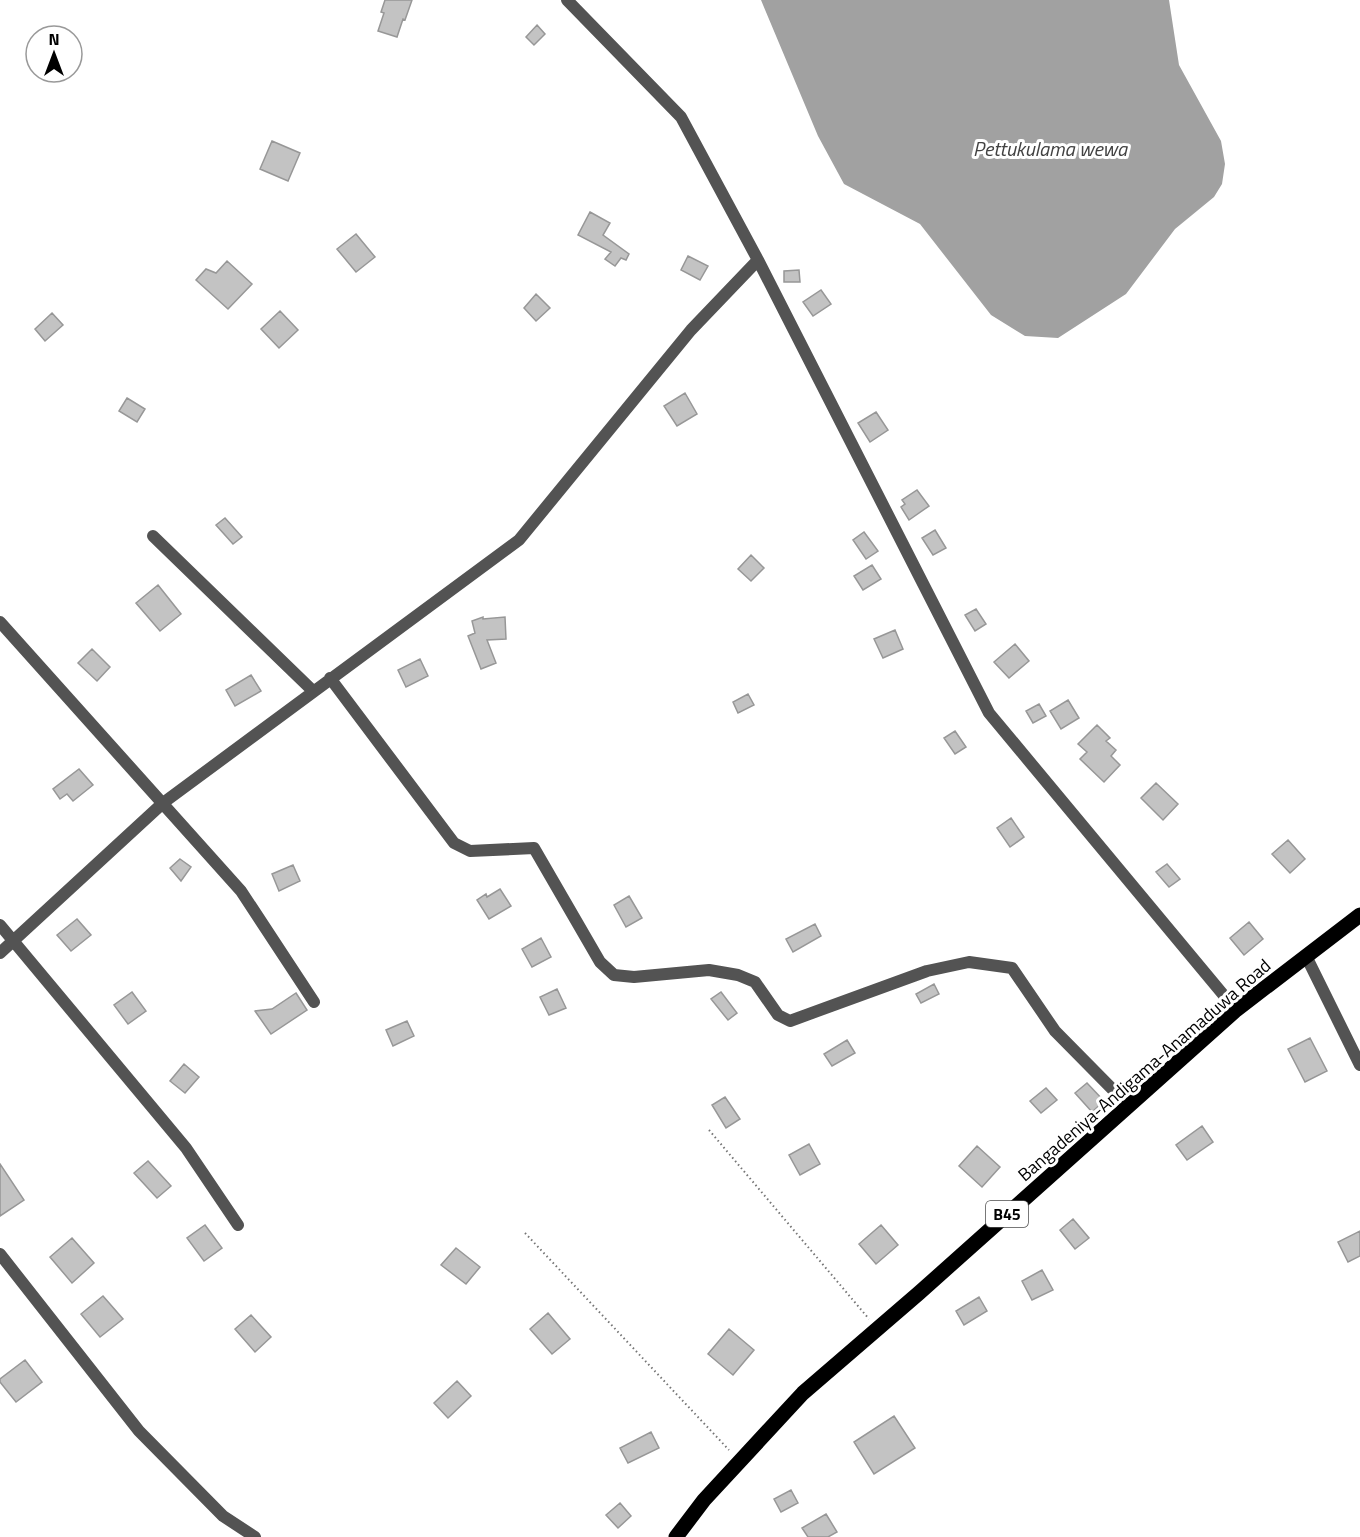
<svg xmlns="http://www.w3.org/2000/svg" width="1360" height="1537" font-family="'Titillium Web',sans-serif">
	<rect width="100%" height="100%" fill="#fff"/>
	<!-- water -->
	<path fill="#a1a1a1" d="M 761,0 L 1169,0 L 1179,65 L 1221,141 L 1225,164 L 1222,184 L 1214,197 L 1175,229 L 1126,294 L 1058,338 L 1025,336 L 991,315 L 920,224 L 844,184 L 818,136 Z"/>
	<!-- building -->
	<path fill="#c3c3c3" stroke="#979797" stroke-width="1.5" d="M 385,0 L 412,0 L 405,20 L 403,19 L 397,37 L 378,31 L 384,13 L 381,12 Z
		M 537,25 L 545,34 L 534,45 L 526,37 Z
		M 272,141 L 300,153 L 288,181 L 260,169 Z
		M 590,212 L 610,223 L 603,235 L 629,254 L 626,260 L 621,258 L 615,266 L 605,259 L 611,252 L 578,235 Z
		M 356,234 L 375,257 L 356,272 L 337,249 Z
		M 688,256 L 708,266 L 700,280 L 681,270 Z
		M 227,261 L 252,284 L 228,309 L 196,280 L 206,269 L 216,273 Z
		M 799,270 L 800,282 L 784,282 L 784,271 Z
		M 821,290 L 831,304 L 813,316 L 803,302 Z
		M 536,294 L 550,308 L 536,321 L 524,308 Z
		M 280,311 L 298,330 L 279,348 L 261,329 Z
		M 52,313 L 63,325 L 45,341 L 35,329 Z
		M 685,393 L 697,414 L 677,426 L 664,406 Z
		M 127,398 L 145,409 L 137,422 L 119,411 Z
		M 876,412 L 888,430 L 870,442 L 858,423 Z
		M 917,490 L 929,506 L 909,520 L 901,507 L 905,504 L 902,500 Z
		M 225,518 L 242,537 L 233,544 L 216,525 Z
		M 935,530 L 946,548 L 933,555 L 922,538 Z
		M 864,532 L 878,551 L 866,559 L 853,540 Z
		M 751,555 L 764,568 L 751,581 L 738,569 Z
		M 872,565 L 881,579 L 863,590 L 854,576 Z
		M 158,585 L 181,614 L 160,631 L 136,603 Z
		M 976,609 L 986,624 L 975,631 L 965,615 Z
		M 483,617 L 483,619 L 505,617 L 506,639 L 487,640 L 496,663 L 481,669 L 468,636 L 475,633 L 472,621 Z
		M 895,630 L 903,649 L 883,658 L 874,639 Z
		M 1015,644 L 1029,661 L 1009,678 L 994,662 Z
		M 92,649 L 110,667 L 97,681 L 78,663 Z
		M 420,659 L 428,676 L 406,687 L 398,670 Z
		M 251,675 L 261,691 L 235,706 L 226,690 Z
		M 748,694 L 754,705 L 738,713 L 733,702 Z
		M 1068,700 L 1079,718 L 1061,729 L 1050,711 Z
		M 1039,704 L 1046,716 L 1033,723 L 1026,711 Z
		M 1097,725 L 1110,738 L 1106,741 L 1116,750 L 1111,756 L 1120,765 L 1104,782 L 1080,759 L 1087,752 L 1078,744 Z
		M 955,731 L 966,747 L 955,754 L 944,738 Z
		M 79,769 L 93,785 L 73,801 L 67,794 L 60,799 L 53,789 Z
		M 1156,783 L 1178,804 L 1163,820 L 1141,798 Z
		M 1011,818 L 1024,837 L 1010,847 L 997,828 Z
		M 1288,840 L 1305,859 L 1290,873 L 1272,854 Z
		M 180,859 L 191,867 L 181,881 L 170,868 Z
		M 1167,864 L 1180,879 L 1169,887 L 1156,872 Z
		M 293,865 L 300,881 L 279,891 L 272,874 Z
		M 500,889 L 511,906 L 489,919 L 477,900 L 486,894 L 487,897 Z
		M 629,896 L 642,918 L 626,927 L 614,905 Z
		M 77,919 L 91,935 L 71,951 L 57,935 Z
		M 1249,922 L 1263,939 L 1244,955 L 1230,938 Z
		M 815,924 L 821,936 L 793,952 L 786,939 Z
		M 541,938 L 551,957 L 532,967 L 522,949 Z
		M 934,984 L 939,994 L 921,1003 L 916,994 Z
		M 557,989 L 566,1008 L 549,1015 L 540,997 Z
		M 132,992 L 146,1011 L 128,1024 L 114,1005 Z
		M 721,992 L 737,1013 L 728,1020 L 711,999 Z
		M 296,993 L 307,1010 L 271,1034 L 255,1011 L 272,1009 Z
		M 407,1021 L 414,1036 L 393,1046 L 386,1030 Z
		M 1310,1038 L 1327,1071 L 1305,1082 L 1288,1049 Z
		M 847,1040 L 855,1053 L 832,1066 L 824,1054 Z
		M 184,1064 L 199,1077 L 185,1093 L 170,1081 Z
		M 1087,1083 L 1104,1101 L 1092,1112 L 1075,1093 Z
		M 1046,1088 L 1057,1100 L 1041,1113 L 1030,1101 Z
		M 725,1097 L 740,1119 L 726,1128 L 712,1105 Z
		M 1202,1126 L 1213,1142 L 1187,1160 L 1176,1145 Z
		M 809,1144 L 820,1164 L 800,1175 L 789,1155 Z
		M 977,1146 L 1000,1167 L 982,1187 L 959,1166 Z
		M 148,1161 L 171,1186 L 157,1198 L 134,1173 Z
		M 0,1164 L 24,1200 L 0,1216 Z
		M 1073,1219 L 1089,1238 L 1075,1249 L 1060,1230 Z
		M 205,1225 L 222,1248 L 204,1261 L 187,1238 Z
		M 881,1225 L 898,1245 L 876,1264 L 859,1244 Z
		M 1360,1231 L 1360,1256 L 1348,1262 L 1338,1242 Z
		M 72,1238 L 94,1263 L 72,1283 L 50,1257 Z
		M 456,1248 L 480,1267 L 466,1284 L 441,1265 Z
		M 1042,1270 L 1053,1290 L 1032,1300 L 1022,1281 Z
		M 103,1296 L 123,1319 L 100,1337 L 81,1314 Z
		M 979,1297 L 987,1311 L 964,1325 L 956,1311 Z
		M 548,1313 L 570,1339 L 552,1354 L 530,1329 Z
		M 251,1315 L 271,1337 L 255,1352 L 235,1329 Z
		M 729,1329 L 754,1350 L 733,1375 L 708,1354 Z
		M 25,1360 L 42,1382 L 16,1402 L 0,1382 L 0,1379 Z
		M 457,1381 L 471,1396 L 448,1418 L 434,1403 Z
		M 894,1416 L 915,1448 L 874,1474 L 854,1442 Z
		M 651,1432 L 659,1448 L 628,1463 L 620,1448 Z
		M 791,1490 L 798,1503 L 781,1512 L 774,1499 Z
		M 620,1503 L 631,1516 L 618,1528 L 606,1515 Z
		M 826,1514 L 837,1532 L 828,1537 L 808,1537 L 802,1528 Z"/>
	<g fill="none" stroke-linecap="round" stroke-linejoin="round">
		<!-- path -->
		<path stroke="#757575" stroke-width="2" stroke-dasharray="1.5 3" stroke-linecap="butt" d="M 709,1130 L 869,1319
			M 525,1233 L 729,1450"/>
		<!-- street -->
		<path stroke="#535353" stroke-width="12" d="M 567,0 L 681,117 L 758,260 L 989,713 L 1236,1010
			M 153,536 L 313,691
			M 0,622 L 241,891 L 314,1002
			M 330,678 L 454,843 L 470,851 L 534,848 L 600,962 L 614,975 L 634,977 L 709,970 L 738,975 L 755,982 L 778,1015 L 790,1021 L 927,971 L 969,962 L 1012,968 L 1055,1031 L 1129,1106
			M 0,925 L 186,1148 L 238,1225
			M 0,953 L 163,803 L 519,540 L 691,330 L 758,260
			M 1306,956 L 1360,1065
			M 0,1254 L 139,1431 L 223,1516 L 255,1537"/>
		<!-- primary -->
		<path stroke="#000" stroke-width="15" d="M 676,1537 L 704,1500 L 803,1393 L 919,1293 L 1236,1010 L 1360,915"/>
	</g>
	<g text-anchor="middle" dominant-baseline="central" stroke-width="6" stroke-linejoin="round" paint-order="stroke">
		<!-- shield labels -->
		<rect fill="#fff" stroke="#4c4c4c" stroke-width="1.5" x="986" y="1201" width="42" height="26" rx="4.5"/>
		<g font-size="16" font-weight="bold" fill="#000">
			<text x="1007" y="1214">B45</text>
		</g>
		<!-- street labels -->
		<g font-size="18" fill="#000" stroke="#fff">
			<text transform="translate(1144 1070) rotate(-41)">Bangadeniya-Andigama-Anamaduwa Road</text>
		</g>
		<!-- water labels -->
		<g font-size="20" font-style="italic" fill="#424242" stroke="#fff">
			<text x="1050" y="148">Pettukulama wewa</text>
		</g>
	</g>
	<!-- north arrow -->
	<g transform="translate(54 54)"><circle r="28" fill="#ffffff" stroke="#999999" stroke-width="1.5"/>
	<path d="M0-4.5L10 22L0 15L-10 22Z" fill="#000000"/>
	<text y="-9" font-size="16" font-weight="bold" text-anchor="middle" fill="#000000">N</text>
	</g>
</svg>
